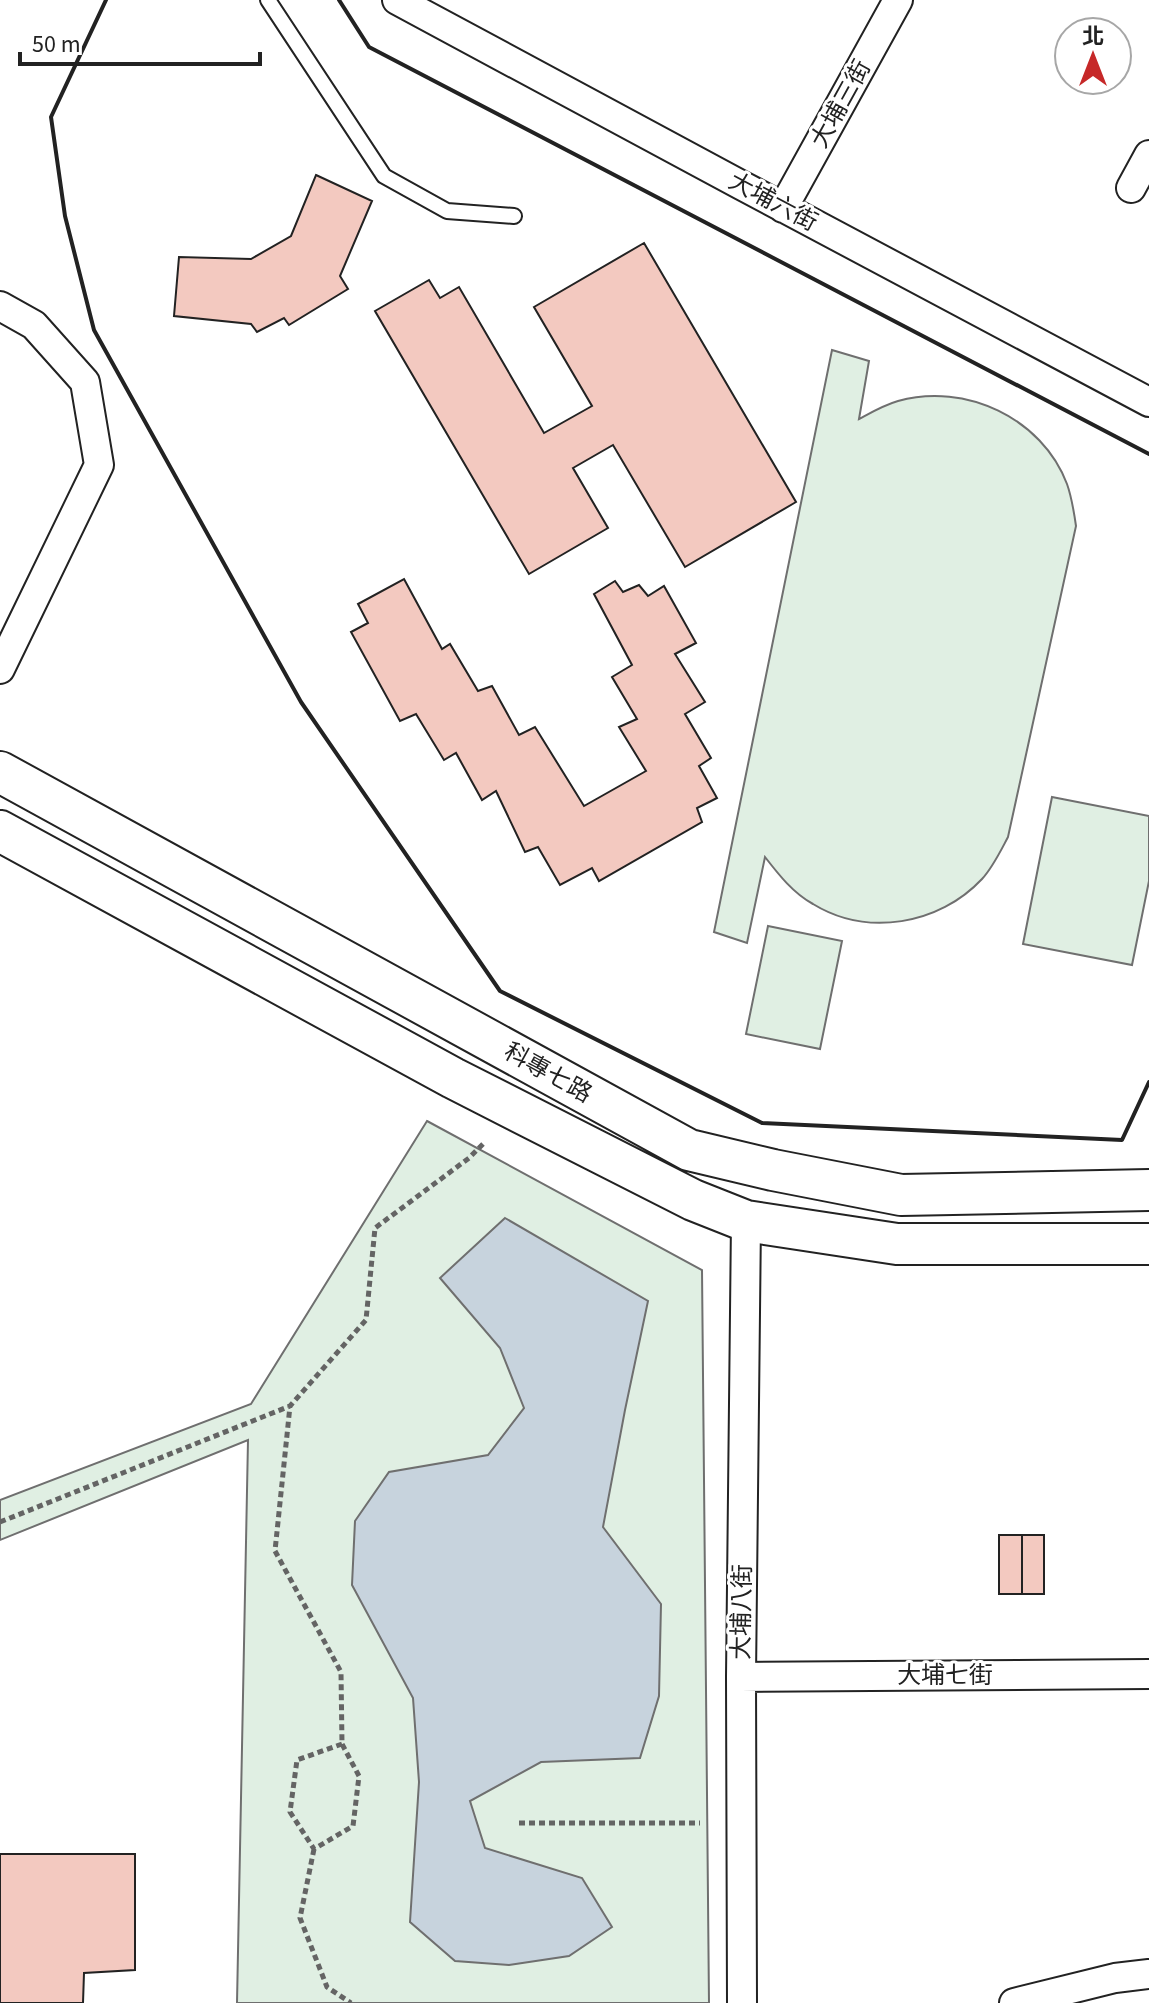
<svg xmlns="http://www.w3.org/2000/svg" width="1149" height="2003" font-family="'Source Sans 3','Noto Sans TC',sans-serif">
	<rect width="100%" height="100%" fill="#fff"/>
	<!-- green -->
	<path fill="#e0efe3" stroke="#6f6f6f" stroke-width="2" d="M 832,350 L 869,361 L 859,419 C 872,412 884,405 898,401 C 965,382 1042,418 1067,484 C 1072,498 1074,512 1076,526 L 1008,837 C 1000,852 993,867 982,879 C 939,925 867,937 813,904 C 793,893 779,875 765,857 L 747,943 L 714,932 Z
		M 1052,797 L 1149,816 L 1149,881 L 1132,965 L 1023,944 Z
		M 768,926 L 842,941 L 820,1049 L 746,1034 Z
		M 427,1121 L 702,1270 L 709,2003 L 237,2003 L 248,1440 L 0,1540 L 0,1500 L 251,1404 Z"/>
	<!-- water -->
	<path fill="#c7d3dd" stroke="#6f6f6f" stroke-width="2" d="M 505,1218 L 648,1301 L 625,1410 L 603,1527 L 661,1604 L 659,1696 L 640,1758 L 541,1762 L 470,1801 L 485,1848 L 582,1878 L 612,1927 L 569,1956 L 509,1965 L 455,1961 L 410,1922 L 419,1782 L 413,1698 L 352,1585 L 355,1521 L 389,1472 L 488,1455 L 524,1408 L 500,1348 L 440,1278 Z"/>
	<!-- building -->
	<path fill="#f3c9c0" stroke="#222" stroke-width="2" d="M 316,175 L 372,201 L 340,276 L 348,289 L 289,325 L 284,318 L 257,332 L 251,324 L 174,316 L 179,257 L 251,259 L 291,236 Z
		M 644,243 L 796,502 L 685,567 L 613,445 L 573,468 L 608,528 L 529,574 L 375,311 L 429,280 L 440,298 L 459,287 L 544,433 L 592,406 L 534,307 Z
		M 404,579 L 442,649 L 450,644 L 478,691 L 492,686 L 519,735 L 535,727 L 584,806 L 646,771 L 619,727 L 637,719 L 612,677 L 632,665 L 594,594 L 615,581 L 623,592 L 639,585 L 648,596 L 664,586 L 696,643 L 675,654 L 705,702 L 685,714 L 711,758 L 699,766 L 717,798 L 697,808 L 702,822 L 599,881 L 592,868 L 560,885 L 538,847 L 525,852 L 496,791 L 482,800 L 456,753 L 444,760 L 416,714 L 400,721 L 351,632 L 368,623 L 358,604 Z
		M 999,1535 L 1022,1535 L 1022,1594 L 999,1594 Z
		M 1022,1535 L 1044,1535 L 1044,1594 L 1022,1594 Z
		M 0,1854 L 135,1854 L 135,1970 L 84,1973 L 83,2003 L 0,2003 Z"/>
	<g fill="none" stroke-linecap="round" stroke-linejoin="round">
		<defs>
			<path id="lane" d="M 268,0 L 384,176 L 447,211 L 514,216"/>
			<path id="street" d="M 397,0 L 741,185 L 1149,402
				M 1131,188 L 1149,155
				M 783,208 L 898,0
				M 0,306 L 34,325 L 85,382 L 99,465 L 0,669
				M 741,1677 L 1149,1674
				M 742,2003 L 741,1677 L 746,1221
				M 1014,2003 L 1115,1978 L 1149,1974"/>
			<path id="secondary" d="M 0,772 L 689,1150 L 773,1170 L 901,1195 L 1149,1190
				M 0,831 L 453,1078 L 693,1200 L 746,1221 L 897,1244 L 1149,1244"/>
		</defs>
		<!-- lane casing -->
		<use href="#lane" stroke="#222" stroke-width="18"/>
		<!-- street casing -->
		<use href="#street" stroke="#222" stroke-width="32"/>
		<!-- secondary casing -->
		<use href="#secondary" stroke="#222" stroke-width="44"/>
		<!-- path -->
		<path stroke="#646464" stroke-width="5" stroke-dasharray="6 4" stroke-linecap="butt" d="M 0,1522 L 290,1406
			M 342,1744 L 297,1760 L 290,1812 L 314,1849 L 353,1826 L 359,1776 L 342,1744 L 341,1672 L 275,1551 L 290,1406 L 366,1320 L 375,1228 L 469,1158 L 485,1142
			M 519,1823 L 700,1823
			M 314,1849 L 300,1918 L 327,1987 L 351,2003"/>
		<!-- lane -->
		<use href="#lane" stroke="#fff" stroke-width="14"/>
		<!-- street -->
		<use href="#street" stroke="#fff" stroke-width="28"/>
		<!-- secondary -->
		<use href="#secondary" stroke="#fff" stroke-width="40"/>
		<!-- wall -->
		<path stroke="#222" stroke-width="4" d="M 106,0 L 51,117 L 65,216 L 94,330 L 301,702 L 500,991 L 762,1123 L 1122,1140 L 1149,1082
			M 339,0 L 369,47 L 1149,454"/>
	</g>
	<g text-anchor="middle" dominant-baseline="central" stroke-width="6" stroke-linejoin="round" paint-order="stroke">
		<!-- street labels -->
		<g font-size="24" fill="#222" stroke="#fff">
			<text transform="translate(841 104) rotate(-61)">大埔三街</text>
			<text transform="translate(773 202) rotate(28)">大埔六街</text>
			<text transform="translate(548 1073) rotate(29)">科專七路</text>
			<text transform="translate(742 1612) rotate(-89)">大埔八街</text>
			<text x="945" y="1675">大埔七街</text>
		</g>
	</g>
	<!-- north arrow -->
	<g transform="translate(1093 56)"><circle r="38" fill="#ffffff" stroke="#a7a7a7" stroke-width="2"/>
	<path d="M0-6L14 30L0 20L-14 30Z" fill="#c62828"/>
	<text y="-12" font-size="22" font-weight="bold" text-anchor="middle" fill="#222222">北</text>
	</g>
	<!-- scale -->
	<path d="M20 52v12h240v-12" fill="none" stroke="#222222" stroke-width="4"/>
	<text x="32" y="52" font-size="24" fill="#222222" stroke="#ffffff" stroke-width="6" paint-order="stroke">50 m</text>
</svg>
